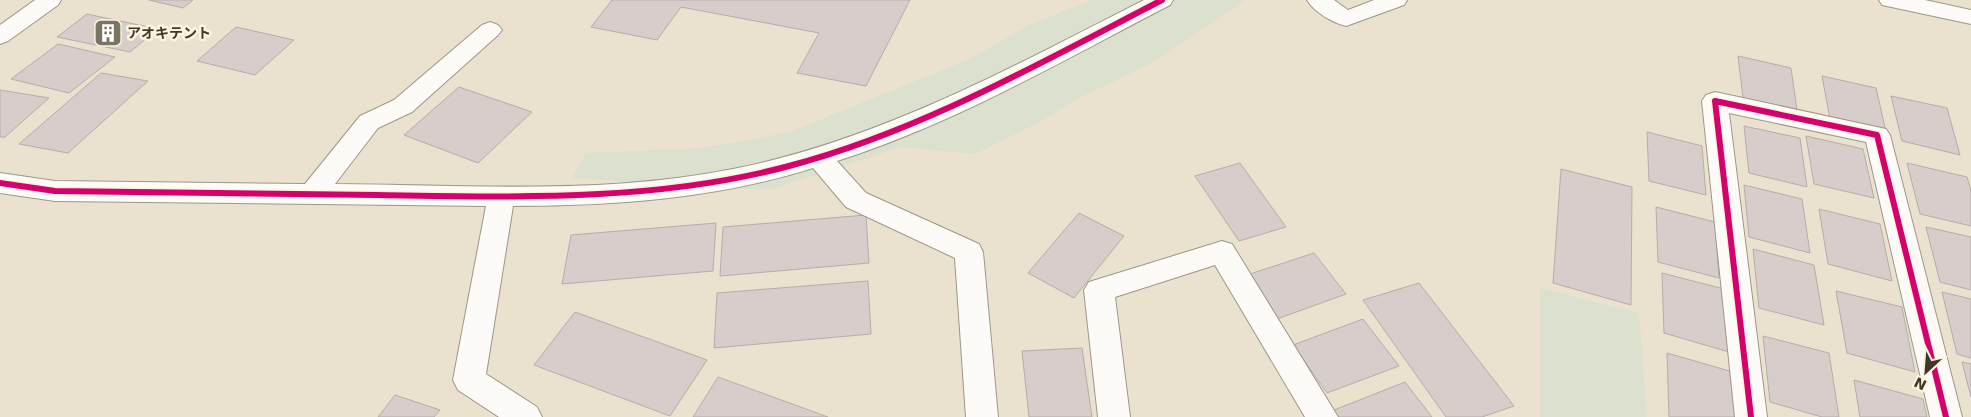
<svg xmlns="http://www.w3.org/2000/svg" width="1971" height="417" font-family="'DejaVu Sans','Noto Sans JP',sans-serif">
	<rect width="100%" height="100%" fill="#eae2ce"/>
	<!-- green -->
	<path fill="#dbe0cf" d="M 1091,0 L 1246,0 L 1152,63 L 1077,99 L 1040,122 L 975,154 L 901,147 L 770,190 L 572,178 L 586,153 L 703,148 L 790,132 L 972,58 L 1029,25 Z
		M 1540,288 L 1639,313 L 1647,417 L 1540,417 Z"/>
	<!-- building -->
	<path fill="#d7cecb" stroke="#b5ada9" d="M 149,0 L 193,0 L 183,8 Z
		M 612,0 L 910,0 L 866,86 L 797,73 L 819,33 L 681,7 L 657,40 L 591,27 Z
		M 87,14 L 158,29 L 130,52 L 57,37 Z
		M 236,27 L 294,40 L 255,75 L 197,61 Z
		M 58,44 L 115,57 L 69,93 L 11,79 Z
		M 1738,56 L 1791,68 L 1797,110 L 1743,98 Z
		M 101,73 L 148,81 L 68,153 L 19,144 Z
		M 1822,76 L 1876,88 L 1886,132 L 1830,119 Z
		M 459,87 L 532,112 L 478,163 L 404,135 Z
		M 0,90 L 49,98 L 5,137 L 0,137 Z
		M 1891,96 L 1947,108 L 1960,155 L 1902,141 Z
		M 1744,126 L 1800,138 L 1807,187 L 1749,173 Z
		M 1647,132 L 1702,146 L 1706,195 L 1649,181 Z
		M 1806,136 L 1863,149 L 1874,198 L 1814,184 Z
		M 1240,163 L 1286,227 L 1239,241 L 1195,176 Z
		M 1907,163 L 1967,177 L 1971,191 L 1971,226 L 1920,214 Z
		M 1561,169 L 1632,187 L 1631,305 L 1553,283 Z
		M 1744,185 L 1802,199 L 1810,253 L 1749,237 Z
		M 1656,207 L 1715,222 L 1719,278 L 1658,262 Z
		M 1819,209 L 1880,224 L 1892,281 L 1828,264 Z
		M 1079,213 L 1124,236 L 1074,298 L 1028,273 Z
		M 866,215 L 869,263 L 720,276 L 723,227 Z
		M 716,223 L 713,271 L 562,284 L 571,235 Z
		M 1926,227 L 1971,237 L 1971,290 L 1940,282 Z
		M 1753,249 L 1814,265 L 1824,325 L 1759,308 Z
		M 1314,253 L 1346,294 L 1277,319 L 1247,275 Z
		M 1662,273 L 1724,289 L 1729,352 L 1664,333 Z
		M 868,281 L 871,334 L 714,348 L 717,293 Z
		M 1419,283 L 1514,406 L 1482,417 L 1446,417 L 1363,300 Z
		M 1836,291 L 1902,307 L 1915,372 L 1847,353 Z
		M 1942,292 L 1971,299 L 1971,358 L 1957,354 Z
		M 575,312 L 707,360 L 670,416 L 534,365 Z
		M 1363,319 L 1399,366 L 1327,393 L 1293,345 Z
		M 1763,336 L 1829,353 L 1839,417 L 1822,417 L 1770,402 Z
		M 1082,348 L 1092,417 L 1029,417 L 1022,351 Z
		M 1667,353 L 1733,372 L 1737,417 L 1669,417 Z
		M 1962,362 L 1971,364 L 1971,397 Z
		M 718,377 L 828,417 L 693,417 Z
		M 1854,380 L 1923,399 L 1927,417 L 1860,417 Z
		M 1405,382 L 1432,417 L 1338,417 L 1334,410 Z
		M 395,395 L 440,410 L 434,417 L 378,417 Z"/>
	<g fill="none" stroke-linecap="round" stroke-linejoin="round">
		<defs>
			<path id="minor" d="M 1144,0 L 1173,0 L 1170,5 C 1062,61 954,124 837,161 L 866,193 L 979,244 L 983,252 L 998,417 L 966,417 L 955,258 L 846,207 L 813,168 C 716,199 614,206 513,206 L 486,374 L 537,407 L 542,417 L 499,417 L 458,390 L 453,380 L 486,206 L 55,201 L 0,193 L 0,173 L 55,181 L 305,184 L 360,116 L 394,100 L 482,25 L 490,22 L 498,25 L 502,30 L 498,35 L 412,112 L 378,128 L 335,184 C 467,185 603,195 733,169 C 880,140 1012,67 1144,0 Z
				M 1307,0 L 1334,0 L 1348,10 L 1374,0 L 1407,0 L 1404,5 L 1346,26 C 1333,23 1314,12 1307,0 Z
				M 1879,0 L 1925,0 L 1971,10 L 1971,24 L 1882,5 Z
				M 1715,92 L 1886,129 L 1890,135 L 1962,417 L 1930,417 L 1866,142 L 1729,113 L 1767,417 L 1735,417 L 1702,101 L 1706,95 Z
				M 1222,241 L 1232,244 L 1338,417 L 1305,417 L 1215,265 L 1115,297 L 1130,417 L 1098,417 L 1084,290 L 1089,282 Z"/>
			<path id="major" d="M 35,0 L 61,0 L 58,5 L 8,41 L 0,44 L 0,25 Z"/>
		</defs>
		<!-- minor casing -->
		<use href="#minor" stroke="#9e9788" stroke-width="2"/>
		<!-- major casing -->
		<use href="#major" stroke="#9e9788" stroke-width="2"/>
		<!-- minor -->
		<use href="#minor" fill="#fcfbf8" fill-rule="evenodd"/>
		<!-- major -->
		<use href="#major" fill="#fcfbf8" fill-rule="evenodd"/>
		<defs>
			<path id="cycleway" d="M 0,183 L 55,191 C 162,193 270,193 377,195 C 515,197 655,202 789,166 C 921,131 1042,62 1162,0
				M 1751,417 L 1715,101 L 1877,135 L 1946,417"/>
		</defs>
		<!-- cycleway casing -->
		<use href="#cycleway" stroke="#fdf4df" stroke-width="9"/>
		<!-- cycleway -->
		<use href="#cycleway" stroke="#d6006c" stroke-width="6"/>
	</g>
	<!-- icons -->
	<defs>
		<symbol id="building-square" viewBox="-11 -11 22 22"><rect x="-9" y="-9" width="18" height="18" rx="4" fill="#7a7463" stroke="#fdf4df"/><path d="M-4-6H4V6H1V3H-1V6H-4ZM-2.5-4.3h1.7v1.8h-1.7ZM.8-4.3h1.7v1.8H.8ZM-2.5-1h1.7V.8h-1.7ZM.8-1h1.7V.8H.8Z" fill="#fff"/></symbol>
	</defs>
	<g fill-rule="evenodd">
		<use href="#building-square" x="92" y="17" width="32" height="32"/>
	</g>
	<g text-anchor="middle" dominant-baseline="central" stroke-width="5" stroke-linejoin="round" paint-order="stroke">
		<!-- poi labels -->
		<g font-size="14" font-weight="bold" fill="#3e382a" stroke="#fdf4df" text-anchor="start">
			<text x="127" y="33">アオキテント</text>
		</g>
	</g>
	<!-- north arrow -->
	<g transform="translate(1926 372) rotate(206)" stroke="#fdf4df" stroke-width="4" paint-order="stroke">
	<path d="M0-4L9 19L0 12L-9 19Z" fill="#3e382a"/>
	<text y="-8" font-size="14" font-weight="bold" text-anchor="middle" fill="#3e382a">N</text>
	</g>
</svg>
